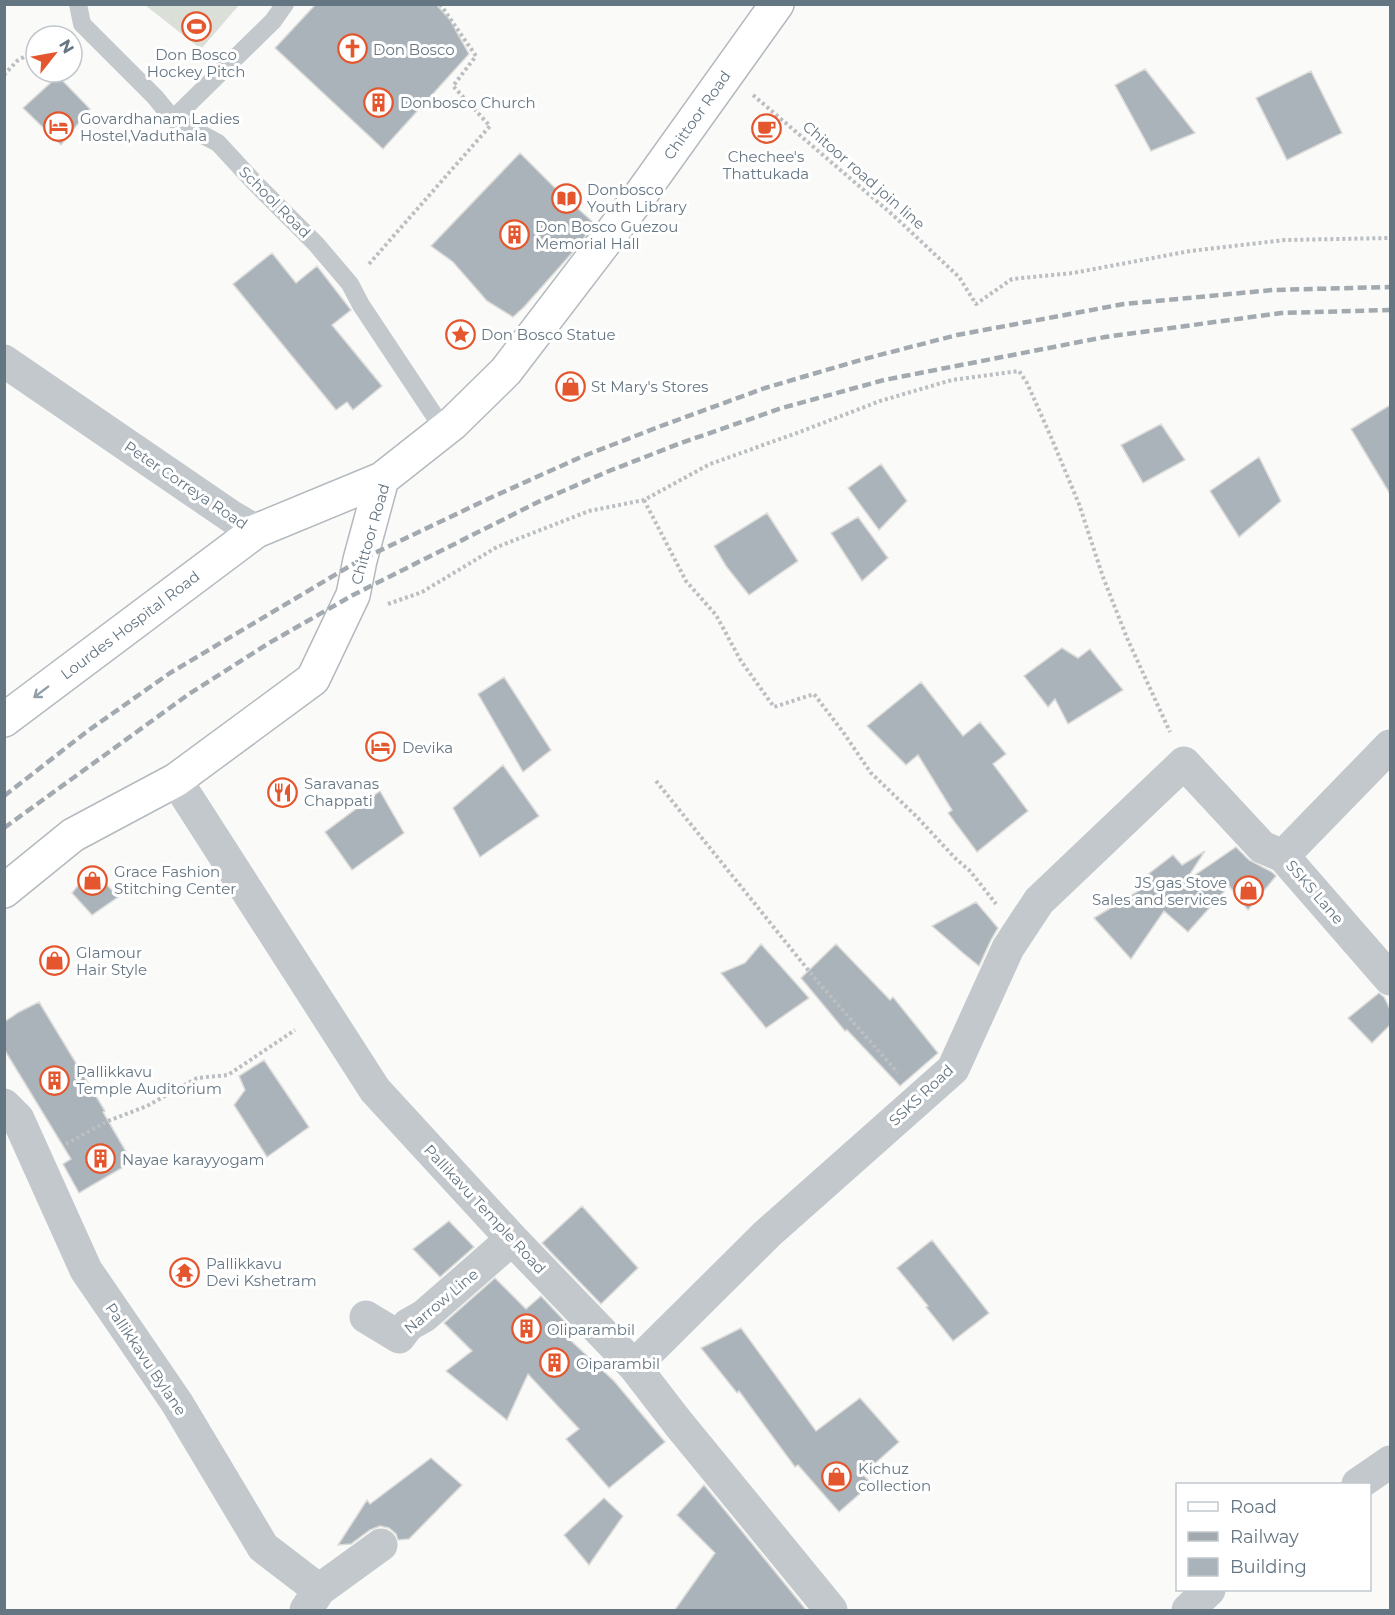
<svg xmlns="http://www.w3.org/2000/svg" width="1395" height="1615" font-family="Montserrat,sans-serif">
	<rect width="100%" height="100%" fill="#fafaf8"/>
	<!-- green -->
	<path fill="#dadfd7" d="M 145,5 L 239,5 L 201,49 Z"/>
	<!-- building -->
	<path fill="#aab3b9" stroke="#dcdcda" stroke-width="1.5" d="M 316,4 L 436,4 L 450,20 L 469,54 L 383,149 L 275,48 Z
		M 1145,69 L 1195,133 L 1151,151 L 1115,85 Z
		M 1311,71 L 1342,133 L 1287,160 L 1256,98 Z
		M 58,76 L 90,109 L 61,145 L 23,108 Z
		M 520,153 L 553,186 L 595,224 L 572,253 L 524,307 L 513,317 L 487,301 L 453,262 L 431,246 Z
		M 272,253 L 296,283 L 317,266 L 351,310 L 332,325 L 382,386 L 353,410 L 347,402 L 336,410 L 233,284 Z
		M 1390,405 L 1390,494 L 1351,429 Z
		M 1161,424 L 1185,460 L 1143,483 L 1121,445 Z
		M 1259,457 L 1281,501 L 1239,537 L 1210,491 Z
		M 881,464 L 907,501 L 879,530 L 848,488 Z
		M 767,513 L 798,561 L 749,595 L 726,566 L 714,546 Z
		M 858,517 L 888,558 L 862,581 L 831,533 Z
		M 1062,648 L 1078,658 L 1090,649 L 1123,690 L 1068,724 L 1055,699 L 1048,707 L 1024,676 Z
		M 504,677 L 551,750 L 523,772 L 478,694 Z
		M 921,682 L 963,736 L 980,722 L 1006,754 L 993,764 L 1028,811 L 977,852 L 948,813 L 952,810 L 918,755 L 906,765 L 867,726 Z
		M 503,765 L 539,816 L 480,857 L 453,808 Z
		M 380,791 L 404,833 L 352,870 L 325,832 Z
		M 1236,847 L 1249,860 L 1272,872 L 1276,876 L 1248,910 L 1229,886 L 1188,932 L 1164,911 L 1131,959 L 1094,918 L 1140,890 L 1134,885 L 1173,855 L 1182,865 L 1205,851 L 1190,874 L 1192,877 Z
		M 92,868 L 118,897 L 92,915 L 72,893 Z
		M 976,902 L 998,928 L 991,940 L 979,966 L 963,953 L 932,926 Z
		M 761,944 L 809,998 L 766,1028 L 721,973 L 745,963 Z
		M 836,944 L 890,1000 L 893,997 L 938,1053 L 900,1086 L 847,1030 L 845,1031 L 801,978 Z
		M 1379,993 L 1384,997 L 1390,1009 L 1390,1025 L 1372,1043 L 1348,1018 Z
		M 39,1002 L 105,1111 L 103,1112 L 132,1162 L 79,1193 L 63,1164 L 71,1159 L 4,1049 L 4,1022 L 19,1012 Z
		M 264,1060 L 309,1127 L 267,1157 L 234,1105 L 245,1090 L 239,1076 Z
		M 582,1206 L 638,1268 L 601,1304 L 542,1243 Z
		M 449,1221 L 474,1247 L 440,1277 L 413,1249 Z
		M 932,1240 L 989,1313 L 953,1341 L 926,1307 L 928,1306 L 897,1268 Z
		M 495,1278 L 526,1309 L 541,1296 L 573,1330 L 567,1337 L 614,1381 L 665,1442 L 609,1488 L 566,1439 L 579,1429 L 528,1374 L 507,1420 L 446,1371 L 472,1351 L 444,1323 Z
		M 741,1328 L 816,1431 L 860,1398 L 899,1442 L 863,1474 L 871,1484 L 839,1512 L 798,1465 L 795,1467 L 739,1391 L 737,1393 L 701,1348 Z
		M 431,1458 L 462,1485 L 409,1539 L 398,1540 L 396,1534 L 389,1528 L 380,1526 L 370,1530 L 351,1544 L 338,1545 L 367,1500 L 370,1504 Z
		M 704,1485 L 732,1519 L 807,1611 L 674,1611 L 715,1553 L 677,1515 Z
		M 604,1498 L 623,1516 L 589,1565 L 564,1535 Z"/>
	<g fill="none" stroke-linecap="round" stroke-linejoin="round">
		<defs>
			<path id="secondary" d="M 4,720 L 256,531 L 382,479 L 453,423 L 506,371 L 639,197 L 777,4
				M 4,891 L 73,835 L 176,780 L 313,679 L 353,595 L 360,560 L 382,479"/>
		</defs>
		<!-- secondary casing -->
		<use href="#secondary" stroke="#b3babf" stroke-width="36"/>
		<!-- path -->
		<path stroke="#bbbfc2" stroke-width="4" stroke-dasharray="3 3" stroke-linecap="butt" d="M 46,36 L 49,29
			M 4,75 L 17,61 L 36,50
			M 753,95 L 894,216 L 959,277 L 976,304 L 1012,279 L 1073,273 L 1190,251 L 1285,240 L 1390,238
			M 369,264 L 490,126 L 453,86 L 476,56 L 440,4
			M 644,500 L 686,581 L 716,615 L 741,661 L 774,707 L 814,694 L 843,732 L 871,773 L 917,817 L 955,858 L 970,871 L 996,904
			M 388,604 L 422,592 L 497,547 L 589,511 L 644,500 L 710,464 L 797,433 L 880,401 L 952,380 L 1019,371 L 1027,383 L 1051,437 L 1079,504 L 1103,577 L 1127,638 L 1170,732
			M 656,781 L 817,981 L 898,1073
			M 66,1144 L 108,1121 L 147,1106 L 197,1078 L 228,1075 L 295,1030"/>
		<!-- lane -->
		<path stroke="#c3c8cc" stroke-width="18" d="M 78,4 L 82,24 L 155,97 L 173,119 L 218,143 L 254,182 L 316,244 L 350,284 L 361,305 L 444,430
			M 173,119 L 273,21 L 285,4"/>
		<!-- street -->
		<path stroke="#c3c8cc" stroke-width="33" d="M 4,361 L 232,517 L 256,531
			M 176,780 L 375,1090 L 512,1239 L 634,1366 L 678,1423 L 831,1610
			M 1283,856 L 1390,746
			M 4,1105 L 18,1119 L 86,1270 L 177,1403 L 263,1547 L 319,1590
			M 366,1317 L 399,1337 L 408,1325 L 424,1316 L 512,1239
			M 634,1366 L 767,1234 L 953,1069 L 1008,948 L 1039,901 L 1184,763 L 1262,847 L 1283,856 L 1390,979
			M 1358,1484 L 1390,1462
			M 306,1610 L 319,1590 L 381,1545
			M 1188,1610 L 1209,1590"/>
		<!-- secondary -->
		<use href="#secondary" stroke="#fff" stroke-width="33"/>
		<!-- rail -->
		<path stroke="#a2aab0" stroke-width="4.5" stroke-dasharray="9 4.5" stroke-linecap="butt" d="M 4,796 L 89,730 L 170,673 L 360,560 L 490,498 L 581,457 L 661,426 L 765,388 L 864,359 L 957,335 L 1124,304 L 1273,290 L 1390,287
			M 4,828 L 189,694 L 269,643 L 353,595 L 538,502 L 609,471 L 681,443 L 782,408 L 884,380 L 1105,337 L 1281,313 L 1390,310"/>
	</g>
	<!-- one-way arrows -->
	<defs><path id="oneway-shaft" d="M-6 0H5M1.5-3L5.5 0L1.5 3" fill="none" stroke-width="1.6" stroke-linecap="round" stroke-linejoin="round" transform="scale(1.5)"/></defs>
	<use stroke="#939fa8" href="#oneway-shaft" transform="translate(41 692) rotate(143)"/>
	<!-- icons -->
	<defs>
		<symbol id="stadium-ring" viewBox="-11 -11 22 22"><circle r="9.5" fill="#fff" stroke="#e4572e" stroke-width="1.5"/><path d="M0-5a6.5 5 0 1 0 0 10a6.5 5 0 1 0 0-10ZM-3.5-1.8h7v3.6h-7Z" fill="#e4572e"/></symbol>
		<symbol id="church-ring" viewBox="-11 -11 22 22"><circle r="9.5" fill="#fff" stroke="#e4572e" stroke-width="1.5"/><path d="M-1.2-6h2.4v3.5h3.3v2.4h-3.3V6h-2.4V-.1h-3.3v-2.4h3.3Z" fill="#e4572e"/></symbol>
		<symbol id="building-ring" viewBox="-11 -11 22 22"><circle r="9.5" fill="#fff" stroke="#e4572e" stroke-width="1.5"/><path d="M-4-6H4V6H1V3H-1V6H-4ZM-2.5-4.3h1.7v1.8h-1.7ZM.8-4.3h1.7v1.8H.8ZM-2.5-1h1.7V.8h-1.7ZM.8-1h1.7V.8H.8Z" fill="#e4572e"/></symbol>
		<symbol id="hotel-ring" viewBox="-11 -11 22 22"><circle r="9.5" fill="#fff" stroke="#e4572e" stroke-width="1.5"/><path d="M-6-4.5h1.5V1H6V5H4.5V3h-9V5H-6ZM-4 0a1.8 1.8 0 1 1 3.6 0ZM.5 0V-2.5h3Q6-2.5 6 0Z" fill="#e4572e"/></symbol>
		<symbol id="cafe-ring" viewBox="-11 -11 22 22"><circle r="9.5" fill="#fff" stroke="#e4572e" stroke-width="1.5"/><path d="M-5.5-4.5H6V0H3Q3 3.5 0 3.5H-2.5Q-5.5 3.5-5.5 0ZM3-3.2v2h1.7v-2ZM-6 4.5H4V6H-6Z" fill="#e4572e"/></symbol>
		<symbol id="library-ring" viewBox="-11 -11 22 22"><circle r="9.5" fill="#fff" stroke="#e4572e" stroke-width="1.5"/><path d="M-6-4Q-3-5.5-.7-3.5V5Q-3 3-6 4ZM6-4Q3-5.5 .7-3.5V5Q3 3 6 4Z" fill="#e4572e"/></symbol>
		<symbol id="sight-ring" viewBox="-11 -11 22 22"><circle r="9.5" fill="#fff" stroke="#e4572e" stroke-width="1.5"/><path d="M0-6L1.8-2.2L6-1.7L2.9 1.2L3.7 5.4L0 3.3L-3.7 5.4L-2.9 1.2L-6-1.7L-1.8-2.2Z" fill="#e4572e"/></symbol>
		<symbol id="shop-ring" viewBox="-11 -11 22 22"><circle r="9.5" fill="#fff" stroke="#e4572e" stroke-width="1.5"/><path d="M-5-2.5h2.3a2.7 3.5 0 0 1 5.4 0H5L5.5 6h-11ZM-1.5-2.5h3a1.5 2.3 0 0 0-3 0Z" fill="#e4572e"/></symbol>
		<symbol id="restaurant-ring" viewBox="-11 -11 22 22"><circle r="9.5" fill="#fff" stroke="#e4572e" stroke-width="1.5"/><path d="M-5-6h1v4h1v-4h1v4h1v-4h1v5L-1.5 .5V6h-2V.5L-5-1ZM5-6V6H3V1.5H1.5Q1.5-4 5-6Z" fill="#e4572e"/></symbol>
		<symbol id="temple-ring" viewBox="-11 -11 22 22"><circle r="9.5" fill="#fff" stroke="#e4572e" stroke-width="1.5"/><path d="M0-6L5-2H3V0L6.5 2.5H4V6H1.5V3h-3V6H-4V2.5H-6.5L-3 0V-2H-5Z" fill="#e4572e"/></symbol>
	</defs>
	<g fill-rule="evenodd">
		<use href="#stadium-ring" x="180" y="10" width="33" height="33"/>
		<use href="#church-ring" x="336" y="32" width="33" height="33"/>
		<use href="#building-ring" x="362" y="86" width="33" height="33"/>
		<use href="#hotel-ring" x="42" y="110" width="33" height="33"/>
		<use href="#cafe-ring" x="750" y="112" width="33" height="33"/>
		<use href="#library-ring" x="550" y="182" width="33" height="33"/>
		<use href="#building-ring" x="498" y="218" width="33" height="33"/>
		<use href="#sight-ring" x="444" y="318" width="33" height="33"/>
		<use href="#shop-ring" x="554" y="370" width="33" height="33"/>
		<use href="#hotel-ring" x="364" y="730" width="33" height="33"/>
		<use href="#restaurant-ring" x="266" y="776" width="33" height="33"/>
		<use href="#shop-ring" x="76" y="864" width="33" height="33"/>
		<use href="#shop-ring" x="1232" y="874" width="33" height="33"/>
		<use href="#shop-ring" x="38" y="944" width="33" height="33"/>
		<use href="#building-ring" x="38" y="1064" width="33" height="33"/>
		<use href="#building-ring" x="84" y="1142" width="33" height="33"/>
		<use href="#temple-ring" x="168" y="1256" width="33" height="33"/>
		<use href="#building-ring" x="510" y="1312" width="33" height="33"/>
		<use href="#building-ring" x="538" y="1346" width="33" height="33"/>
		<use href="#shop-ring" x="820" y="1460" width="33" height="33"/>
	</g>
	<g text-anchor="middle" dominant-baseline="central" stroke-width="6" stroke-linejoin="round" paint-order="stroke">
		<!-- poi labels -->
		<g font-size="15" fill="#657683" stroke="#fff" text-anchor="start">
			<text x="373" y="49">Don Bosco</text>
			<text x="196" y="54" text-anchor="middle">Don Bosco<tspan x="196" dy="17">Hockey Pitch</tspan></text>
			<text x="400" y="102">Donbosco Church</text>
			<text x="80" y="118">Govardhanam Ladies<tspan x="80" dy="17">Hostel,Vaduthala</tspan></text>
			<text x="766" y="156" text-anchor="middle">Chechee's<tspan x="766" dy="17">Thattukada</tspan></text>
			<text x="587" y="189">Donbosco<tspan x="587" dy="17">Youth Library</tspan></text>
			<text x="535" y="226">Don Bosco Guezou<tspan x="535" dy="17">Memorial Hall</tspan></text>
			<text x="481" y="334">Don Bosco Statue</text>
			<text x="591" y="386">St Mary's Stores</text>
			<text x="402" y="747">Devika</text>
			<text x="304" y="783">Saravanas<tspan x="304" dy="17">Chappati</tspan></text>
			<text x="114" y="871">Grace Fashion<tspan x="114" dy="17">Stitching Center</tspan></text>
			<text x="1227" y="882" text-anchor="end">JS gas Stove<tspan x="1227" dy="17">Sales and services</tspan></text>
			<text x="76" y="952">Glamour<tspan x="76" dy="17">Hair Style</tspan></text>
			<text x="76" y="1071">Pallikkavu<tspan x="76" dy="17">Temple Auditorium</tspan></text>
			<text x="122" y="1159">Nayae karayyogam</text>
			<text x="206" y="1263">Pallikkavu<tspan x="206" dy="17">Devi Kshetram</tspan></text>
			<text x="547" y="1329">Oliparambil</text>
			<text x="576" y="1363">Oiparambil</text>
			<text x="858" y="1468">Kichuz<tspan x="858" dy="17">collection</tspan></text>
		</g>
		<!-- street labels -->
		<g font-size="15" fill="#657683" stroke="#fff">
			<text transform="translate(697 115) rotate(-55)">Chittoor Road</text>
			<text transform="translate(864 175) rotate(41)">Chitoor road join line</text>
			<text transform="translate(275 202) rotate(45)">School Road</text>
			<text transform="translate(186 485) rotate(34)">Peter Correya Road</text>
			<text transform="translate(370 534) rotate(-74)">Chittoor Road</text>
			<text transform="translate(130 625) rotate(-37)">Lourdes Hospital Road</text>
			<text transform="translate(1315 892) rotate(49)">SSKS Lane</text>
			<text transform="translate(921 1095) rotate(-43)">SSKS Road</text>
			<text transform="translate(485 1209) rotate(47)">Pallikavu Temple Road</text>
			<text transform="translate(441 1301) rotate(-40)">Narrow Line</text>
			<text transform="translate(146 1359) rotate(56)">Pallikkavu Bylane</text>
		</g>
	</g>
	<!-- border -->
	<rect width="1395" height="1615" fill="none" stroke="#657683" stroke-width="12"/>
	<!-- legend -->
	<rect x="1176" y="1483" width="195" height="108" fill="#ffffff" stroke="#c1c8cd" stroke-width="1.5"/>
	<rect x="1188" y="1502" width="30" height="9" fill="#ffffff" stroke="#c1c8cd" stroke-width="1.5"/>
	<text x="1230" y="1513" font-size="18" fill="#657683">Road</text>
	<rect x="1188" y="1532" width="30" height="9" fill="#a2aab0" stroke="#c1c8cd" stroke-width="1.5"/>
	<text x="1230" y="1543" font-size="18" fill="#657683">Railway</text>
	<rect x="1188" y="1558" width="30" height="18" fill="#aab3b9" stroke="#c1c8cd" stroke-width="1.5"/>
	<text x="1230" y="1573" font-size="18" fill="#657683">Building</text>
	<!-- north arrow -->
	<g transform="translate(54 54) rotate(59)"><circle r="28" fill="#ffffff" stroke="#c1c8cd" stroke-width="1.5"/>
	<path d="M0-4.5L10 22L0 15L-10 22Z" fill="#e4572e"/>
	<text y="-9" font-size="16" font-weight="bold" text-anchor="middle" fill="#657683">N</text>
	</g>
</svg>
